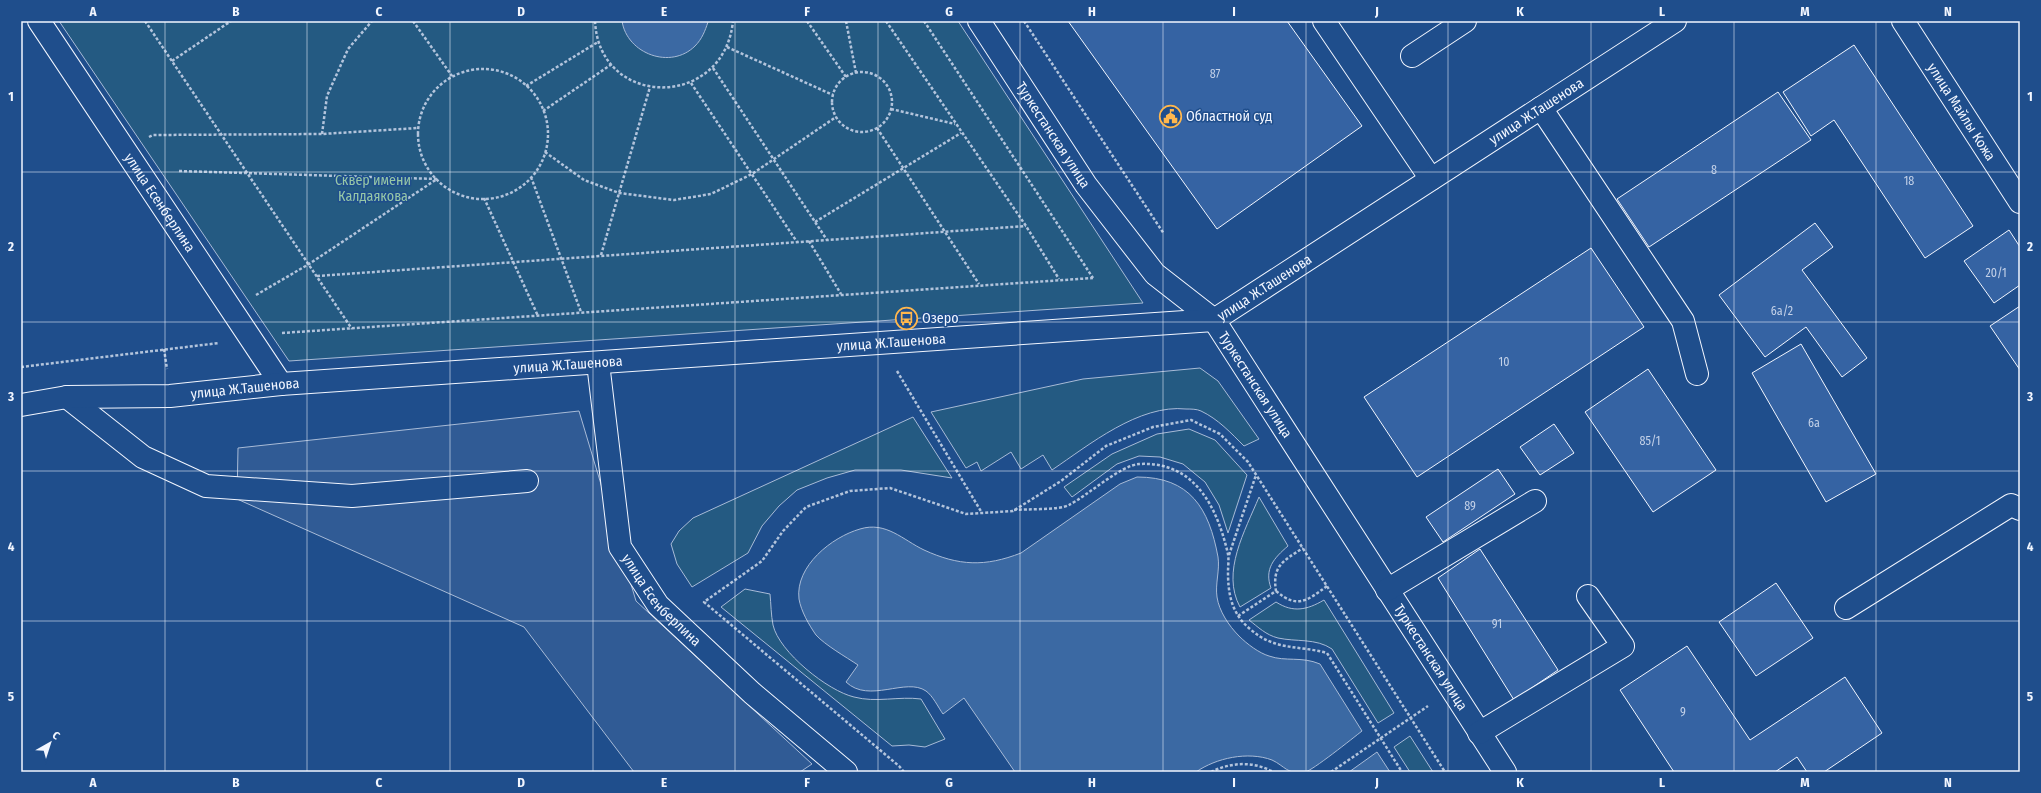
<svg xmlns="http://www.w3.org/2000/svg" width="2041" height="793" font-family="'Fira Sans Condensed',sans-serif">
	<rect width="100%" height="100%" fill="#1f4e8c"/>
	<!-- green -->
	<path fill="#245a82" stroke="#a8bbd7" d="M 59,21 L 958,21 L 1143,303 L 289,361 Z
		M 1200,368 L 1218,381 L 1259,439 L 1244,446 C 1231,433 1218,419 1201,411 C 1197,409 1191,409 1186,409 C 1139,404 1089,445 1052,470 L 1043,455 L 1021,469 L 1011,452 L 981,471 L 977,462 L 966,468 L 931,412 L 1083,379 Z
		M 913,417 L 952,478 L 901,470 L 855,470 L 827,478 L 797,490 L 779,506 L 762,526 L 748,553 L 692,587 L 677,564 L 671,544 L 679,531 L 693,518 Z
		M 1189,429 L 1215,440 L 1247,475 L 1228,533 L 1219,505 L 1205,482 L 1183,464 L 1160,457 L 1139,456 L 1117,464 L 1072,497 L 1064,487 L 1112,454 L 1157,434 Z
		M 1259,497 L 1288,546 C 1274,558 1264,569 1271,588 L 1240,607 C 1221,572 1245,531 1259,497 Z
		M 745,589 L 770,594 C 771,604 771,615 773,625 C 779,652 828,691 854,697 C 876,703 899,696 921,699 L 945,739 L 925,747 L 909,745 L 892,746 L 721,607 Z
		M 1324,600 L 1394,713 L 1378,723 L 1332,649 C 1316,638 1296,642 1278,638 C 1266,635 1258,627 1249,620 L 1276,602 C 1293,613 1307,610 1324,600 Z
		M 1410,736 L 1433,772 L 1410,772 L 1394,747 Z"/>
	<!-- parking -->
	<path fill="#305b95" stroke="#a8bbd7" d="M 579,411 L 636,601 L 812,764 L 800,772 L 634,772 L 524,627 L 237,499 L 238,448 Z"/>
	<!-- water -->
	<path fill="#3b69a3" stroke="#a8bbd7" d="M 622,21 L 708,21 L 708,22 C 705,31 702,39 695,46 C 671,70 627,54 622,21 Z
		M 1137,477 C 1190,477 1209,508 1218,557 C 1220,570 1215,584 1217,597 C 1219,611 1229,626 1239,636 C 1247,644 1259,653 1269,656 C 1286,662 1301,656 1320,664 L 1362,731 C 1353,738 1312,771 1305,772 C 1287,775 1285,766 1272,760 C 1248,751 1216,758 1196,772 L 1015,772 L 964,698 L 943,714 C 938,707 933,696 926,691 C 906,677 869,704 846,682 L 858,665 C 846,657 825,645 816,635 C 809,625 801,611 799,599 C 795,566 832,537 860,529 C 886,521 903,540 924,550 C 959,566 985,567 1021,553 L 1120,484 Z
		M 1377,752 L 1390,772 L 1349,772 Z"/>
	<!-- building -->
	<path fill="#3563a3" stroke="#f2f6ff" d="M 1068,21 L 1287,21 L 1362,126 L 1217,229 Z
		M 1854,45 L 1973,226 L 1925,258 L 1834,120 L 1811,136 L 1783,92 Z
		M 1778,92 L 1811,140 L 1649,247 L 1617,199 Z
		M 1815,223 L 1833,247 L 1802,270 L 1867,358 L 1842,377 L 1806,327 L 1765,357 L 1719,295 Z
		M 2009,230 L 2020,247 L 2020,285 L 1994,303 L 1964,261 Z
		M 1591,248 L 1644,327 L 1417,477 L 1364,397 Z
		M 2020,306 L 2020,370 L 1990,326 Z
		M 1801,344 L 1876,474 L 1826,502 L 1752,373 Z
		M 1648,369 L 1716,470 L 1653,512 L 1585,412 Z
		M 1554,424 L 1574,453 L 1540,475 L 1520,447 Z
		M 1498,469 L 1515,494 L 1443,542 L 1426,517 Z
		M 1480,549 L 1558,670 L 1514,700 L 1438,578 Z
		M 1776,583 L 1813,638 L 1756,676 L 1719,622 Z
		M 1687,646 L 1750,740 L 1845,677 L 1882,733 L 1824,772 L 1807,772 L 1797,757 L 1775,772 L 1674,772 L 1620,690 Z"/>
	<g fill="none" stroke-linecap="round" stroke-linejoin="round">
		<defs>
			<g id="minor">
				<path id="s1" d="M 39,21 L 281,384"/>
				<path id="s2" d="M 979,21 L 1086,185 L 1155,274 L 1214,320 L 1505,772"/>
				<path d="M 1324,21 L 1431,179"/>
				<path id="s3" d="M 1903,21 L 2020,202"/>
				<path d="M 1412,56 L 1465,21"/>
				<path d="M 1541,108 L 1683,321 L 1697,374"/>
				<path id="s4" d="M 1214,320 L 1675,21"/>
				<path id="s5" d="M 598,363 L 620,547 L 658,605 L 752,693 L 846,772"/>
				<path d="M 67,397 L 143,457 L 206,486 L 352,496 L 527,481"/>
				<path d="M 1387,590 L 1535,501"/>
				<path d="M 1846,608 L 2011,505 L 2020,509"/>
				<path d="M 1479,733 L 1623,646 L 1588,596"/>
			</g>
			<g id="major">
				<path id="s6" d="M 21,405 L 67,397 L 170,396 L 281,384 L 1214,320"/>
			</g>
		</defs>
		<!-- minor casing -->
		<use href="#minor" stroke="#f2f6ff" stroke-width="24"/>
		<!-- major casing -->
		<use href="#major" stroke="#f2f6ff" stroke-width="24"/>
		<!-- path -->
		<path stroke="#b3c4dc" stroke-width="2.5" stroke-dasharray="3 2" stroke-linecap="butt" d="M 145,21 L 352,329
			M 413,21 L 452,76
			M 595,21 C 599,109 724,110 733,21
			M 807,21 L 846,77
			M 846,21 L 856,73
			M 886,21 L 1026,226 L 1059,279
			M 924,21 L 1093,278
			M 1024,21 L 1164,234
			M 727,47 L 833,95
			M 172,61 L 231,21
			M 713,68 L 827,240
			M418 134a65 65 0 1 1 130 0a65 65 0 1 1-130 0Z
			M832 102a30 30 0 1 1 60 0a30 30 0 1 1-60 0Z
			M 691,83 L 797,242
			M 526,86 L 598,42
			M 891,109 L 955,124
			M 543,111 L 612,64
			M 877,128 L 979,284
			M 322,134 L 327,96 L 348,49 L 372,21
			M 149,137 L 153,135 L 322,134 L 418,128
			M 545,152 L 584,180 L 619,193 L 674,200 L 711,194 L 752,174 L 836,117
			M 179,171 L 437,179
			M 531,177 L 581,312
			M 484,198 L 538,316
			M 815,222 L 961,133
			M 809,241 L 841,294
			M 601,255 L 650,87
			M 317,276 L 1026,226
			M 256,295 L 309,264 L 437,179
			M 282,333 L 1093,278
			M 164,349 L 167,369
			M 21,367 L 219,343
			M 897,371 L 982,513
			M 1014,510 C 1026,509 1060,510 1069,505 C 1087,496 1121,465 1139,464 C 1195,461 1217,507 1228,554 C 1229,560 1228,567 1228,572 C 1228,595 1232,614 1250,629 C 1275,651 1298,645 1327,653 L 1402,772
			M 1229,555 L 1256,475
			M 1276,591 C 1297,609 1307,601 1327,586
			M 1238,616 L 1276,591 C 1272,566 1283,561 1303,548
			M 904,772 L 899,766 L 704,602 L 762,561 L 783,531 L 806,507 L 850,491 L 890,488 L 966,514 L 1013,511 L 1061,481 L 1106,446 L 1153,427 L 1191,420 L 1220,434 L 1248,462 L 1445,772
			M 1211,772 C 1231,762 1254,761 1273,772
			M 1331,772 L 1428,706"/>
		<!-- minor -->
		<use href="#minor" stroke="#1f4e8c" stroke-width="22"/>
		<!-- major -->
		<use href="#major" stroke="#1f4e8c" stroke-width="22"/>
	</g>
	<!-- grid -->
	<path fill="none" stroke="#f2f6ff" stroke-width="1" stroke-opacity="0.55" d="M 165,21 L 165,772M 307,21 L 307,772M 450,21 L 450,772M 593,21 L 593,772M 735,21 L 735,772M 878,21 L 878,772M 1020,21 L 1020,772M 1163,21 L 1163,772M 1306,21 L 1306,772M 1448,21 L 1448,772M 1591,21 L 1591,772M 1734,21 L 1734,772M 1876,21 L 1876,772M 21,172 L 2020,172M 21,322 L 2020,322M 21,471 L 2020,471M 21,621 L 2020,621"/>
	<!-- icons -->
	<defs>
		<symbol id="civic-ring" viewBox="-11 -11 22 22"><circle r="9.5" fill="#1f4e8c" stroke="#ffb74d" stroke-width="1.5"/><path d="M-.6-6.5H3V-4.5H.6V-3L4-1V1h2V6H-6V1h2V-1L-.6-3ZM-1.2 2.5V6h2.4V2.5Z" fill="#ffb74d"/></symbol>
		<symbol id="bus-ring" viewBox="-11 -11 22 22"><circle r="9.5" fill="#1f4e8c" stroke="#ffb74d" stroke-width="1.5"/><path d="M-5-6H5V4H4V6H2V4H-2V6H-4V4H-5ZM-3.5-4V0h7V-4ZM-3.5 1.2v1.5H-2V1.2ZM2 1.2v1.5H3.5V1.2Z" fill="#ffb74d"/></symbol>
	</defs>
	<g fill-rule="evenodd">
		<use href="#civic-ring" x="1158" y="104" width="25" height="25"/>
		<use href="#bus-ring" x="894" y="306" width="25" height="25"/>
	</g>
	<g text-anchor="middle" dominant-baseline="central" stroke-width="3" stroke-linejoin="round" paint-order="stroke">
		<!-- number labels -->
		<g font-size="12" fill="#c3d1e8">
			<text x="1215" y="74">87</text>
			<text x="1714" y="170">8</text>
			<text x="1909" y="181">18</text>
			<text x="1996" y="273">20/1</text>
			<text x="1782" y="311">6а/2</text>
			<text x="1504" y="362">10</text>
			<text x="1814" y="423">6а</text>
			<text x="1650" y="441">85/1</text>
			<text x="1470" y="506">89</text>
			<text x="1497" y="624">91</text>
			<text x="1683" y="712">9</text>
		</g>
		<!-- street labels -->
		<g font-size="14" fill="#f2f6ff" stroke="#1f4e8c">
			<text stroke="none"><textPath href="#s4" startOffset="384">улица Ж.Ташенова</textPath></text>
			<text stroke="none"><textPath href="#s3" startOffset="108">улица Майлы Кожа</textPath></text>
			<text stroke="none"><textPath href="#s2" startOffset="136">Туркестанская улица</textPath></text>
			<text stroke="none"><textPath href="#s1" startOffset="218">улица Есенберлина</textPath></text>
			<text stroke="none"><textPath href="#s4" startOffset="60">улица Ж.Ташенова</textPath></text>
			<text stroke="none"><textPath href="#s6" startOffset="873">улица Ж.Ташенова</textPath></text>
			<text stroke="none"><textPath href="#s6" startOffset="549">улица Ж.Ташенова</textPath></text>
			<text stroke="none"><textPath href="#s2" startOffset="460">Туркестанская улица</textPath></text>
			<text stroke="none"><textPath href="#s6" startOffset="225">улица Ж.Ташенова</textPath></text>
			<text stroke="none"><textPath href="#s5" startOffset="253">улица Есенберлина</textPath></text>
			<text stroke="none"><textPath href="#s2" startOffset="784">Туркестанская улица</textPath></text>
		</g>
		<!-- poi labels -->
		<g font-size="14" fill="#f2f6ff" stroke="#1f4e8c" text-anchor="start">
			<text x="1186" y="116">Областной суд</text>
			<text x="922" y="318">Озеро</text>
		</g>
		<!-- park labels -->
		<g font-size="14" fill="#97c8a6" stroke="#1f4e8c">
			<text x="373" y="180">Сквер имени<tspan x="373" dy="16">Калдаякова</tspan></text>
		</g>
	</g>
	<!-- border -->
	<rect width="2041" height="793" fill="none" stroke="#1f4e8c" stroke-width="44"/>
	<!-- north arrow -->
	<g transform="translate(50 743) rotate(39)" stroke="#1f4e8c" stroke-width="3" paint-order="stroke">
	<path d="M0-3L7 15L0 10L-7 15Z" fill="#f2f6ff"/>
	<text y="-6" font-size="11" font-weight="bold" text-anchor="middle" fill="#f2f6ff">С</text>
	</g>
	<rect x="22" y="22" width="1997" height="749" fill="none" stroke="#f2f6ff" stroke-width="1.5"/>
	<g font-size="13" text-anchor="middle" font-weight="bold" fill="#f2f6ff">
		<text x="93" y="16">A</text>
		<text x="236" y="16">B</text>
		<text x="379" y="16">C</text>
		<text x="521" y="16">D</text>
		<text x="664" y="16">E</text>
		<text x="807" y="16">F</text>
		<text x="949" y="16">G</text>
		<text x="1092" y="16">H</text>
		<text x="1234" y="16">I</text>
		<text x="1377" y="16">J</text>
		<text x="1520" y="16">K</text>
		<text x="1662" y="16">L</text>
		<text x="1805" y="16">M</text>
		<text x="1948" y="16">N</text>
		<text x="11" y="101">1</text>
		<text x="2030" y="101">1</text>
		<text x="11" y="251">2</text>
		<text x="2030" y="251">2</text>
		<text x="11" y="401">3</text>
		<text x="2030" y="401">3</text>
		<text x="11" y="551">4</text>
		<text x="2030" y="551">4</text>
		<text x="11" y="701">5</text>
		<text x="2030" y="701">5</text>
		<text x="93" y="787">A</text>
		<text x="236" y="787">B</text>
		<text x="379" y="787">C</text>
		<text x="521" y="787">D</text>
		<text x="664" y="787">E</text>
		<text x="807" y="787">F</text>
		<text x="949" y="787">G</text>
		<text x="1092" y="787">H</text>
		<text x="1234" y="787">I</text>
		<text x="1377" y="787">J</text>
		<text x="1520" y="787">K</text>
		<text x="1662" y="787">L</text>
		<text x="1805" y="787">M</text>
		<text x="1948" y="787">N</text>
	</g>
</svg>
